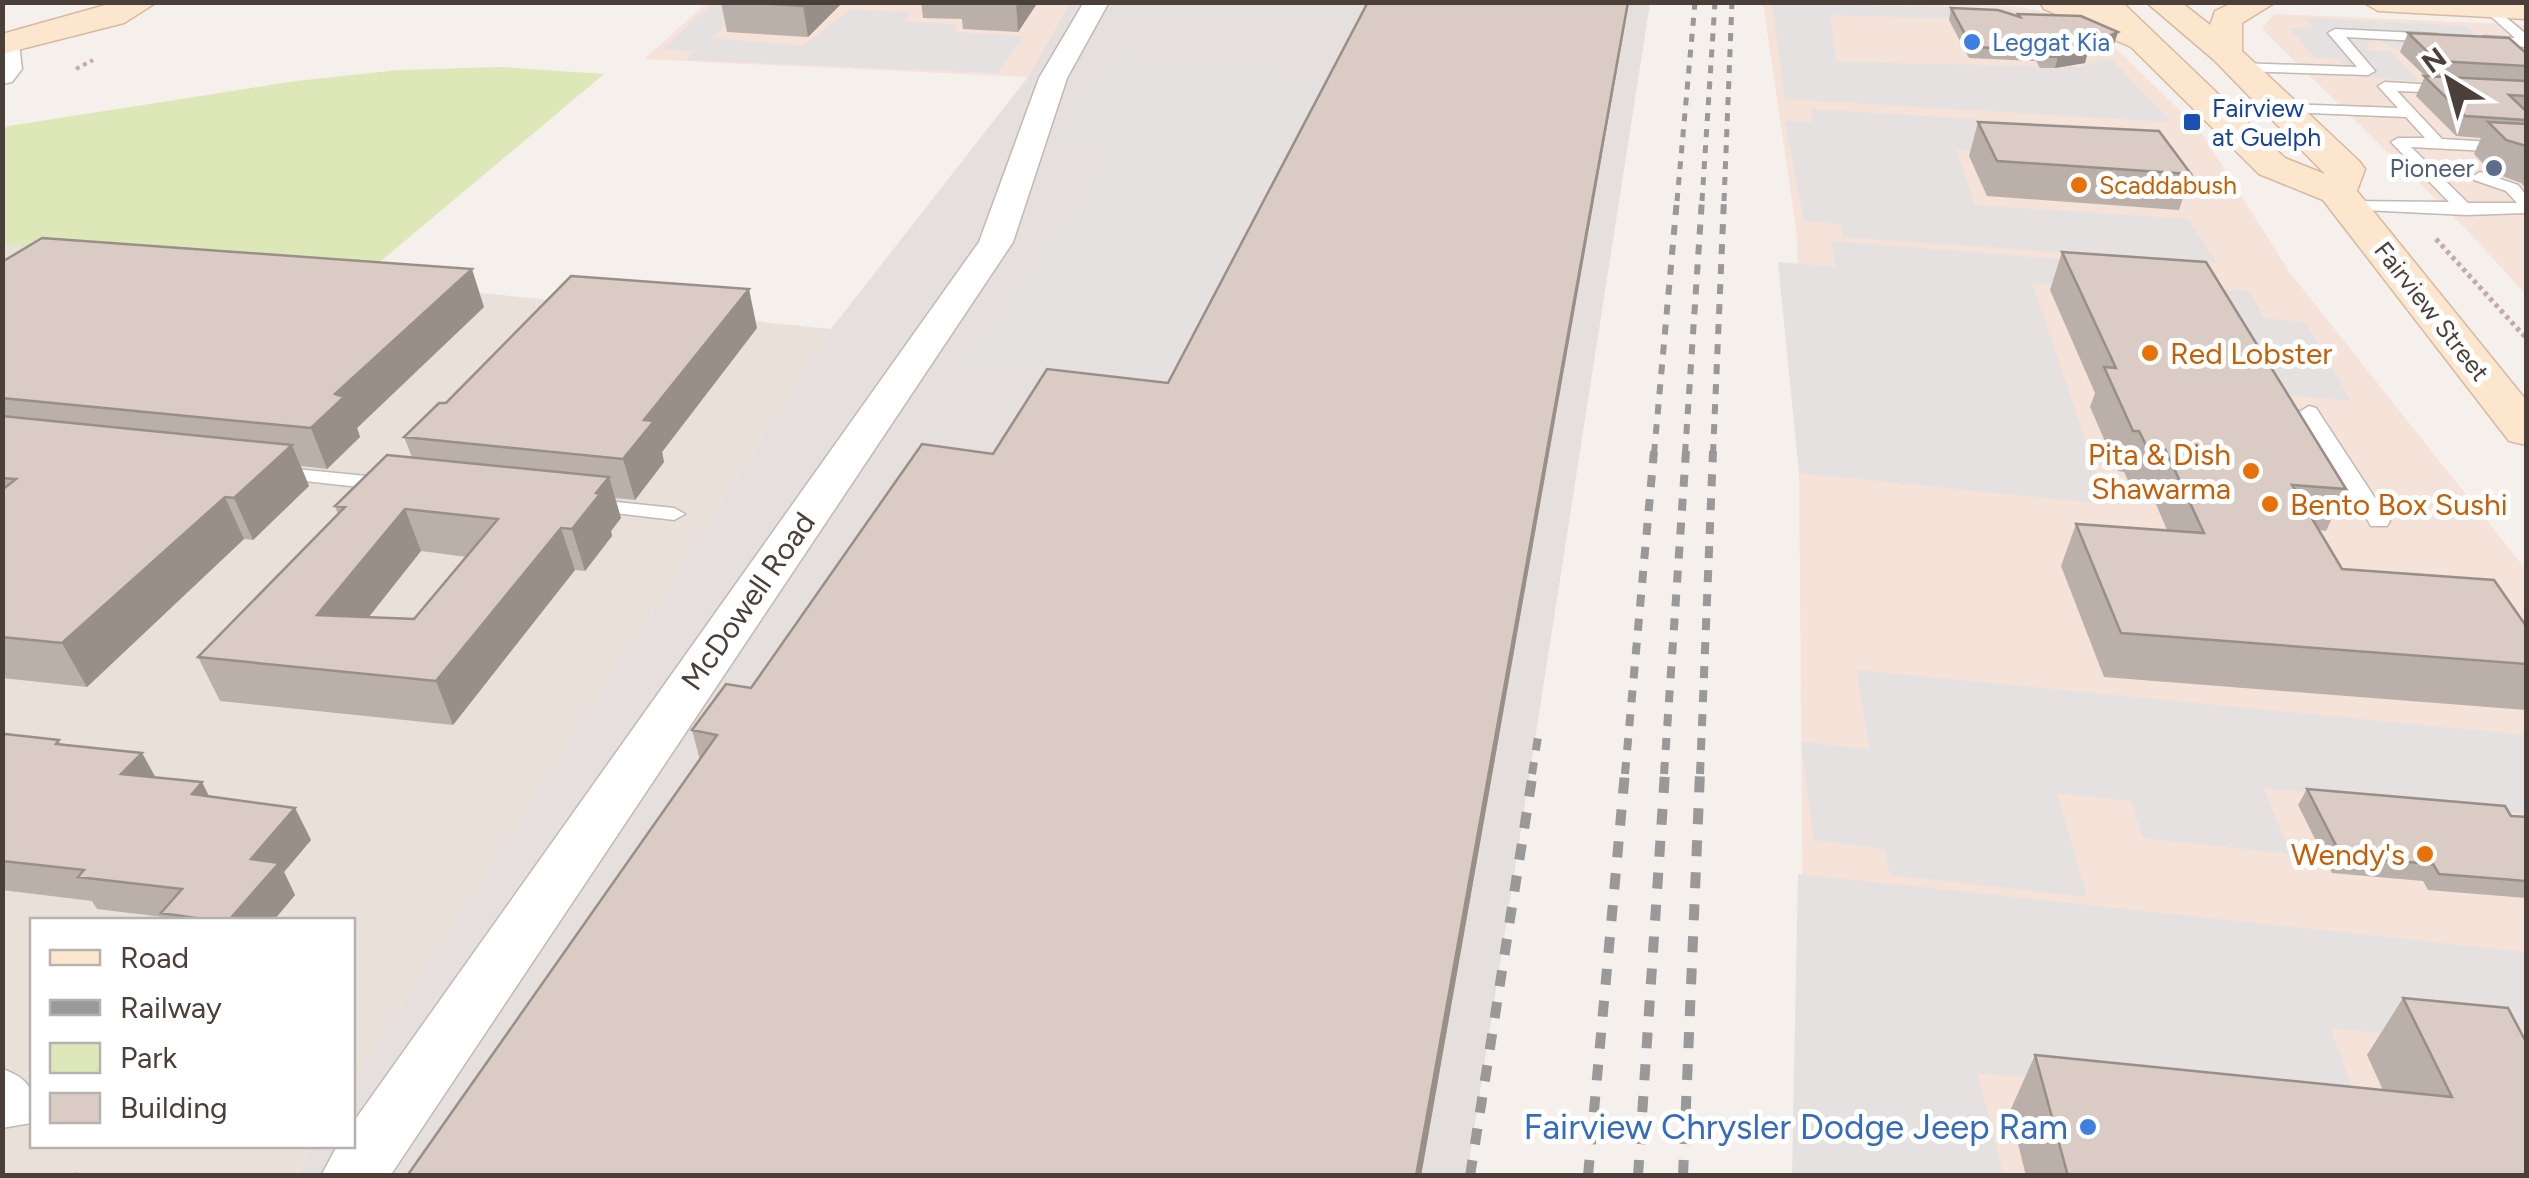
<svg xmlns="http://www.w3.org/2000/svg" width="2529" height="1178" font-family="Figtree,sans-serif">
	<rect width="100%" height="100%" fill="#f5f0ec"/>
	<!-- residential -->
	<path fill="#e9e0da" d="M 3,244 L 831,329 L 353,1084 L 352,920 L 32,920 L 32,1146 L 314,1146 L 295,1175 L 3,1176 Z"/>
	<!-- commercial -->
	<path fill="#f5e2d9" d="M 1934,2 L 2020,7 L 2058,15 L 2103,36 L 2200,130 L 2290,273 L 2526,570 L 2526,1175 L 1805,1175 L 1797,235 L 1763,3 Z
		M 707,3 L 1070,3 L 1028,77 L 644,59 Z
		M 2274,14 L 2526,25 L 2526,295 L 2466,229 L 2262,29 Z"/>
	<!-- industrial -->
	<path fill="#e5dfdd" d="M 1070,3 L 1650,3 L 1467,1175 L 295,1176 L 314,1146 L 352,1146 L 353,1084 L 831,329 L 1028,77 Z"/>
	<!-- green -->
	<path fill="#dee7b7" d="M 501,67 L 604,74 L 356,282 L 3,244 L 3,129 L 9,126 L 296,81 L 399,70 Z"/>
	<!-- parking -->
	<path fill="#e4e1e0" d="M 715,2 L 748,3 L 711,38 L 803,46 L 850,10 L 910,12 L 904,21 L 958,25 L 953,32 L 1024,36 L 998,73 L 686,60 L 693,51 L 662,49 Z
		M 1772,3 L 2008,9 L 2057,21 L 1830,15 L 1836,62 L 2079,67 L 2110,58 L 2171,122 L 1785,99 Z
		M 2306,18 L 2467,26 L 2495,56 L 2395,49 L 2380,40 L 2367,43 L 2370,51 L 2391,51 L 2418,81 L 2357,77 L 2338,59 L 2315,58 L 2289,28 L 2314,29 Z
		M 1111,55 L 1326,79 L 1168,386 L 960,364 L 1116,152 L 1058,145 L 1057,129 Z
		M 1810,109 L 2136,129 L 2149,160 L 1956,150 L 1975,205 L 2188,219 L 2217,263 L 1843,237 L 1840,224 L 1804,221 L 1785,121 L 1813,122 Z
		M 1832,241 L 2205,271 L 2214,289 L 2249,291 L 2264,318 L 2305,322 L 2351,401 L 2258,392 L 2210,298 L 2032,283 L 2107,504 L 1799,473 L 1778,262 L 1835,267 Z
		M 1856,670 L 2526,735 L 2526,814 L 2263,788 L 2291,854 L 2143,838 L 2130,801 L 2057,793 L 2087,897 L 1890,875 L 1885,849 L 1814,840 L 1801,742 L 1870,749 Z
		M 1798,874 L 2526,952 L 2526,1065 L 2519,1047 L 2330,1028 L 2359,1105 L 1977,1073 L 2004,1175 L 1792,1176 Z"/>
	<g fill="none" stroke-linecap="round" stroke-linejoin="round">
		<defs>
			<path id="service" d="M 2490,4 L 2526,34 L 2526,47 L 2479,43 L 2477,40 L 2484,36 L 2515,38 L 2485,11 L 2484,8 Z
				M 2335,29 L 2437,34 L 2444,38 L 2437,42 L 2346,37 L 2375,71 L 2368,75 L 2240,71 L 2233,67 L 2240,63 L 2357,67 L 2328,33 Z
				M 2385,82 L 2455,86 L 2455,92 L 2450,93 L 2397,91 L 2442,139 L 2526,144 L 2526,153 L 2411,147 L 2468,203 L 2517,203 L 2506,191 L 2474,180 L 2472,177 L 2480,172 L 2518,185 L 2526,195 L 2526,213 L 2466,215 L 2343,209 L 2341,206 L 2349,201 L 2449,202 L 2391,142 L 2398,138 L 2425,138 L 2406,117 L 2283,112 L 2276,108 L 2283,104 L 2398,108 L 2378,86 Z
				M 2309,406 L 2316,408 L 2390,521 L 2387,526 L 2371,526 L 2368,521 L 2299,412 Z
				M 275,467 L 387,478 L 397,484 L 387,490 L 268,477 L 265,473 L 268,469 Z
				M 588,499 L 674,508 L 685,514 L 674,520 L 581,509 L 577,505 L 581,501 Z"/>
			<path id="minor" d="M 1084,2 L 1109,2 L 1067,78 L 1013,242 L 390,1176 L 321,1176 L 337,1146 L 352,1146 L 352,1124 L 979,242 L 1039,78 Z
				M 6,36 L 19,44 L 22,69 L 12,82 L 2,84 Z
				M 2,1069 C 32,1079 36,1093 31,1123 L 2,1128 Z"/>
			<path id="secondary" d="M 116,2 L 157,2 L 124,23 L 2,54 L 2,34 Z
				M 2040,2 L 2122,2 L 2285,158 L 2325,174 L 2214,60 L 2146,2 L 2181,2 L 2210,25 L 2215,11 L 2234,2 L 2276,2 L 2242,23 L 2242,51 L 2359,161 L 2365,169 L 2357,191 L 2526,400 L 2526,445 L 2509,441 L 2323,200 L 2259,174 L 2131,47 L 2044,9 Z
				M 2363,2 L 2526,2 L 2526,19 L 2378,11 Z"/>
		</defs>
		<!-- service casing -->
		<use href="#service" stroke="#c4b8b1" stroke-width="3"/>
		<!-- minor casing -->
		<use href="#minor" stroke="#c4b8b1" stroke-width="3"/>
		<!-- secondary casing -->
		<use href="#secondary" stroke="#d6b99f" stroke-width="3"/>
		<!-- path-far1 -->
		<path stroke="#c2ada0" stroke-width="4" stroke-dasharray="4 4" stroke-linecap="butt" d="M 76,69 L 93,60"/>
		<!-- path -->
		<path stroke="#c2ada0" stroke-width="5" stroke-dasharray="4 4" stroke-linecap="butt" d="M 2436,239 L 2526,338"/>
		<!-- service -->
		<use href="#service" fill="#fff" fill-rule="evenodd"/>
		<!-- minor -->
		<use href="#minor" fill="#fff" fill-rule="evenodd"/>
		<!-- secondary -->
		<use href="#secondary" fill="#fde6ce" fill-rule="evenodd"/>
		<!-- rail-far3 -->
		<path stroke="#999" stroke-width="5" stroke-dasharray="8 8" stroke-linecap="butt" d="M 1677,201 L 1695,2
			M 1702,201 L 1715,2
			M 1724,201 L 1732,2"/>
		<!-- rail-far2 -->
		<path stroke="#999" stroke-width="6" stroke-dasharray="10 10" stroke-linecap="butt" d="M 1654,454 L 1677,199
			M 1685,454 L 1702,199
			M 1713,454 L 1724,199"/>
		<!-- rail-far1 -->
		<path stroke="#999" stroke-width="8" stroke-dasharray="12 12" stroke-linecap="butt" d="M 1532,774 L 1538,737
			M 1625,774 L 1654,451
			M 1664,774 L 1686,451
			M 1700,774 L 1713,451"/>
		<!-- rail -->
		<path stroke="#999" stroke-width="10" stroke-dasharray="16 16" stroke-linecap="butt" d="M 1470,1176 L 1533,772
			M 1588,1176 L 1625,772
			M 1638,1176 L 1665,772
			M 1683,1176 L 1700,772"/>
	</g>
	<!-- wall -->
	<path fill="#bbafa9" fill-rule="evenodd" d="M 721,2 L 843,2 L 808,37 L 727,32 Z
		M 921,2 L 1038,2 L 1018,32 L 963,29 L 962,19 L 923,18 Z
		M 1629,2 L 1421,1176 L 407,1176 L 700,760 L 692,730 L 751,688 L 993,454 L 1168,383 Z
		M 1951,8 L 2018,16 L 2018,14 L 2118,32 L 2114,44 L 2087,55 L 2085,63 L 2055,68 L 2040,68 L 2036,61 L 1969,58 L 1949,20 Z
		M 2408,33 L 2526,53 L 2526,189 L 2521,183 L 2491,172 L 2474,154 L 2481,138 L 2456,136 L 2416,96 L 2425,76 L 2400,52 Z
		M 1978,122 L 2191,174 L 2179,210 L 1987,196 L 1969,156 Z
		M 2062,252 L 2346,489 L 2326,531 L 2319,530 L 2342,569 L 2526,626 L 2526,710 L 2104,677 L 2061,566 L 2076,524 L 2167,530 L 2150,490 L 2132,489 L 2124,472 L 2118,471 L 2090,407 L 2095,393 L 2050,290 Z
		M 2,262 L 484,307 L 357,428 L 360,437 L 327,469 L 301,466 L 309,486 L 253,540 L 244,539 L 87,687 L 2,678 Z
		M 757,328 L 662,452 L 664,462 L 635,500 L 615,498 L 621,518 L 611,531 L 612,536 L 585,571 L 575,570 L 453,725 L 220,701 L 198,657 L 338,514 L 335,506 L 412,457 L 404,437 L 446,403 ZM 421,551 L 467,557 L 414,619 L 369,617 Z
		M 2,737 L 142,753 L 156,778 L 209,796 L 295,808 L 311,840 L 284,872 L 295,895 L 274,920 L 165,920 L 163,917 L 97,909 L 92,901 L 2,890 Z
		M 2307,789 L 2526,817 L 2526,898 L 2428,890 L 2423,881 L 2332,873 L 2298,805 Z
		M 2403,998 L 2526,1176 L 2026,1176 L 2010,1111 L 2035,1055 L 2383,1090 L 2367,1055 Z"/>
	<!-- shaded-wall -->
	<path fill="#998f89" d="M 807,2 L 843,2 L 808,37 L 803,6 Z
		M 1016,2 L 1038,2 L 1018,32 Z
		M 1629,2 L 1421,1176 L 1416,1176 Z
		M 2118,32 L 2114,44 L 2087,55 L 2085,63 L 2055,68 L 2058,57 Z
		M 472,269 L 484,307 L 357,428 L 360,437 L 327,469 L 311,428 L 335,394 Z
		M 749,289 L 757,328 L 662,452 L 664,462 L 635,500 L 623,459 L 644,420 Z
		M 292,445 L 309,486 L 253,540 L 234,498 Z
		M 609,477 L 621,518 L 611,531 L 612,536 L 585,571 L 572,529 L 596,493 Z
		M 225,497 L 244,539 L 87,687 L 62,643 Z
		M 405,509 L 421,551 L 336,658 L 317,615 Z
		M 561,528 L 575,570 L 453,725 L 436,681 Z
		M 142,753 L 159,784 L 121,774 Z
		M 202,782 L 218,814 L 192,794 Z
		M 295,808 L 311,840 L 284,872 L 295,895 L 274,920 L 229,920 L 251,859 Z"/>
	<!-- building -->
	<path fill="#daccc4" stroke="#998f89" stroke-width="2.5" fill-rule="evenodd" d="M 741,2 L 807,2 L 803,6 Z
		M 1368,2 L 1628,2 L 1416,1176 L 407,1176 L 717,735 L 692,730 L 726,684 L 751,688 L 922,444 L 993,454 L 1047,369 L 1168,383 Z
		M 1951,8 L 1998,10 L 2020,17 L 2018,14 L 2081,16 L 2118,32 L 2090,44 L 2088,52 L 2058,57 L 2043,56 L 2040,50 L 1972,47 Z
		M 2408,33 L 2509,38 L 2526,53 L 2526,66 L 2437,61 Z
		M 2424,76 L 2526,81 L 2526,96 L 2509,95 L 2526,111 L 2526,120 L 2465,116 Z
		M 1978,122 L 2159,131 L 2191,174 L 1997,161 Z
		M 2488,122 L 2526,124 L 2526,146 L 2506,140 Z
		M 42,238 L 472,269 L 335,394 L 344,397 L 311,428 L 2,398 L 2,262 Z
		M 2062,252 L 2206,262 L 2346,489 L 2292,485 L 2342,569 L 2494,580 L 2526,626 L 2526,664 L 2121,633 L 2076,524 L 2204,533 L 2165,449 L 2147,447 L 2139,431 L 2133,431 L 2104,367 L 2116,368 Z
		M 571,276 L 749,289 L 644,420 L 654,421 L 623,459 L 404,437 L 439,403 L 446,403 Z
		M 2,416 L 292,445 L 234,498 L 225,497 L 62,643 L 2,637 L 2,490 L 16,479 L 2,478 Z
		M 387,455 L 609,477 L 596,493 L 600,494 L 572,529 L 561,528 L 436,681 L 198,657 L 345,507 L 335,506 ZM 405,509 L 498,519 L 414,619 L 317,615 Z
		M 5,734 L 59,740 L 56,744 L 142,753 L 121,774 L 202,782 L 192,794 L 295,808 L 251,859 L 279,863 L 229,920 L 210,920 L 161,913 L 182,889 L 78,877 L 84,870 L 2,861 L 2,737 Z
		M 2307,789 L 2505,806 L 2511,816 L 2526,817 L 2526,881 L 2439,874 L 2433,864 L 2342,857 Z
		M 2403,998 L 2508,1008 L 2526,1042 L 2526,1176 L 2068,1176 L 2035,1055 L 2452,1097 Z
		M 75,1174 L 125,1176 L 75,1176 Z"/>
	<!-- markers -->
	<g fill="#3f7fe0" stroke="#fff" stroke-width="4">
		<circle cx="1972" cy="42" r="10"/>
		<circle cx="2088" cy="1127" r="10"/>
	</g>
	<rect fill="#1a4fb4" stroke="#fff" stroke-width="4" x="2182" y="112" width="20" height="20" rx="5"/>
	<circle fill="#5c6f8a" stroke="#fff" stroke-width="4" cx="2494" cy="168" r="10"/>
	<g fill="#e8710a" stroke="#fff" stroke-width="4">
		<circle cx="2079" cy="185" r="10"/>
		<circle cx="2150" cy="353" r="10"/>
		<circle cx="2251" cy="471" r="10"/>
		<circle cx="2270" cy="504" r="10"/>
		<circle cx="2425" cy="854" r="10"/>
	</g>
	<g text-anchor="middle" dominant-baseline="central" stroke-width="10" stroke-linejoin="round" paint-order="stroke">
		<!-- far-shop labels -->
		<g font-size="25" fill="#366cbe" stroke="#fff" text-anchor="start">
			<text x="1992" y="42">Leggat Kia</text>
		</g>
		<!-- far-transit labels -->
		<g font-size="25" fill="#164399" stroke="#fff" text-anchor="start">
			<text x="2212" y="108">Fairview<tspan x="2212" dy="29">at Guelph</tspan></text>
		</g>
		<!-- far-service labels -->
		<g font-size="25" fill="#4e5e75" stroke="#fff" text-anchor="end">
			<text x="2474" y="168">Pioneer</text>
		</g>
		<!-- far-food labels -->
		<g font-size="25" fill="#c56008" stroke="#fff" text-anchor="start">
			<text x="2099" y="185">Scaddabush</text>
		</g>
		<!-- far-street labels -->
		<g font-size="25" fill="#4a3f39" stroke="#fff">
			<text transform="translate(2432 311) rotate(52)">Fairview Street</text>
		</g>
		<!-- food labels -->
		<g font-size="30" fill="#c56008" stroke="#fff" text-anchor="start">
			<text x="2170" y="353">Red Lobster</text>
			<text x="2231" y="454" text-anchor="end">Pita &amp; Dish<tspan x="2231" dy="34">Shawarma</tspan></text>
			<text x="2290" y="504">Bento Box Sushi</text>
			<text x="2405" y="854" text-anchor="end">Wendy's</text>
		</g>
		<!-- street labels -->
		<g font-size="30" fill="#4a3f39" stroke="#fff">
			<text transform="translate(748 601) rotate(-55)">McDowell Road</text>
		</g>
		<!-- near-shop labels -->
		<g font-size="35" fill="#366cbe" stroke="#fff" text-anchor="end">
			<text x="2068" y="1127">Fairview Chrysler Dodge Jeep Ram</text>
		</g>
	</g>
	<!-- border -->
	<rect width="2529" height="1178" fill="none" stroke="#4a3f39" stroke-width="10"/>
	<!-- legend -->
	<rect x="30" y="918" width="325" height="230" fill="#ffffff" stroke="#b7b2b0" stroke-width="2.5"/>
	<rect x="50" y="950" width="50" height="15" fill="#fde6ce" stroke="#b7b2b0" stroke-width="2.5"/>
	<text x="120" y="968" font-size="30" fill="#4a3f39">Road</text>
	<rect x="50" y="1000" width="50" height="15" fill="#999999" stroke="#b7b2b0" stroke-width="2.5"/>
	<text x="120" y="1018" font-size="30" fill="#4a3f39">Railway</text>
	<rect x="50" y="1043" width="50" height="30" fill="#dee7b7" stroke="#b7b2b0" stroke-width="2.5"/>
	<text x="120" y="1068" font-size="30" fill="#4a3f39">Park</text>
	<rect x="50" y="1093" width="50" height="30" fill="#daccc4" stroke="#b7b2b0" stroke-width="2.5"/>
	<text x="120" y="1118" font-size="30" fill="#4a3f39">Building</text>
	<!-- north arrow -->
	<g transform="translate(2449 80) rotate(323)" stroke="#ffffff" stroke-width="8" paint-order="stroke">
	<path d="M0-8L18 38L0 25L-18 38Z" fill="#4a3f39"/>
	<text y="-15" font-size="28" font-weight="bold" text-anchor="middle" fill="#4a3f39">N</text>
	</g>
</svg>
